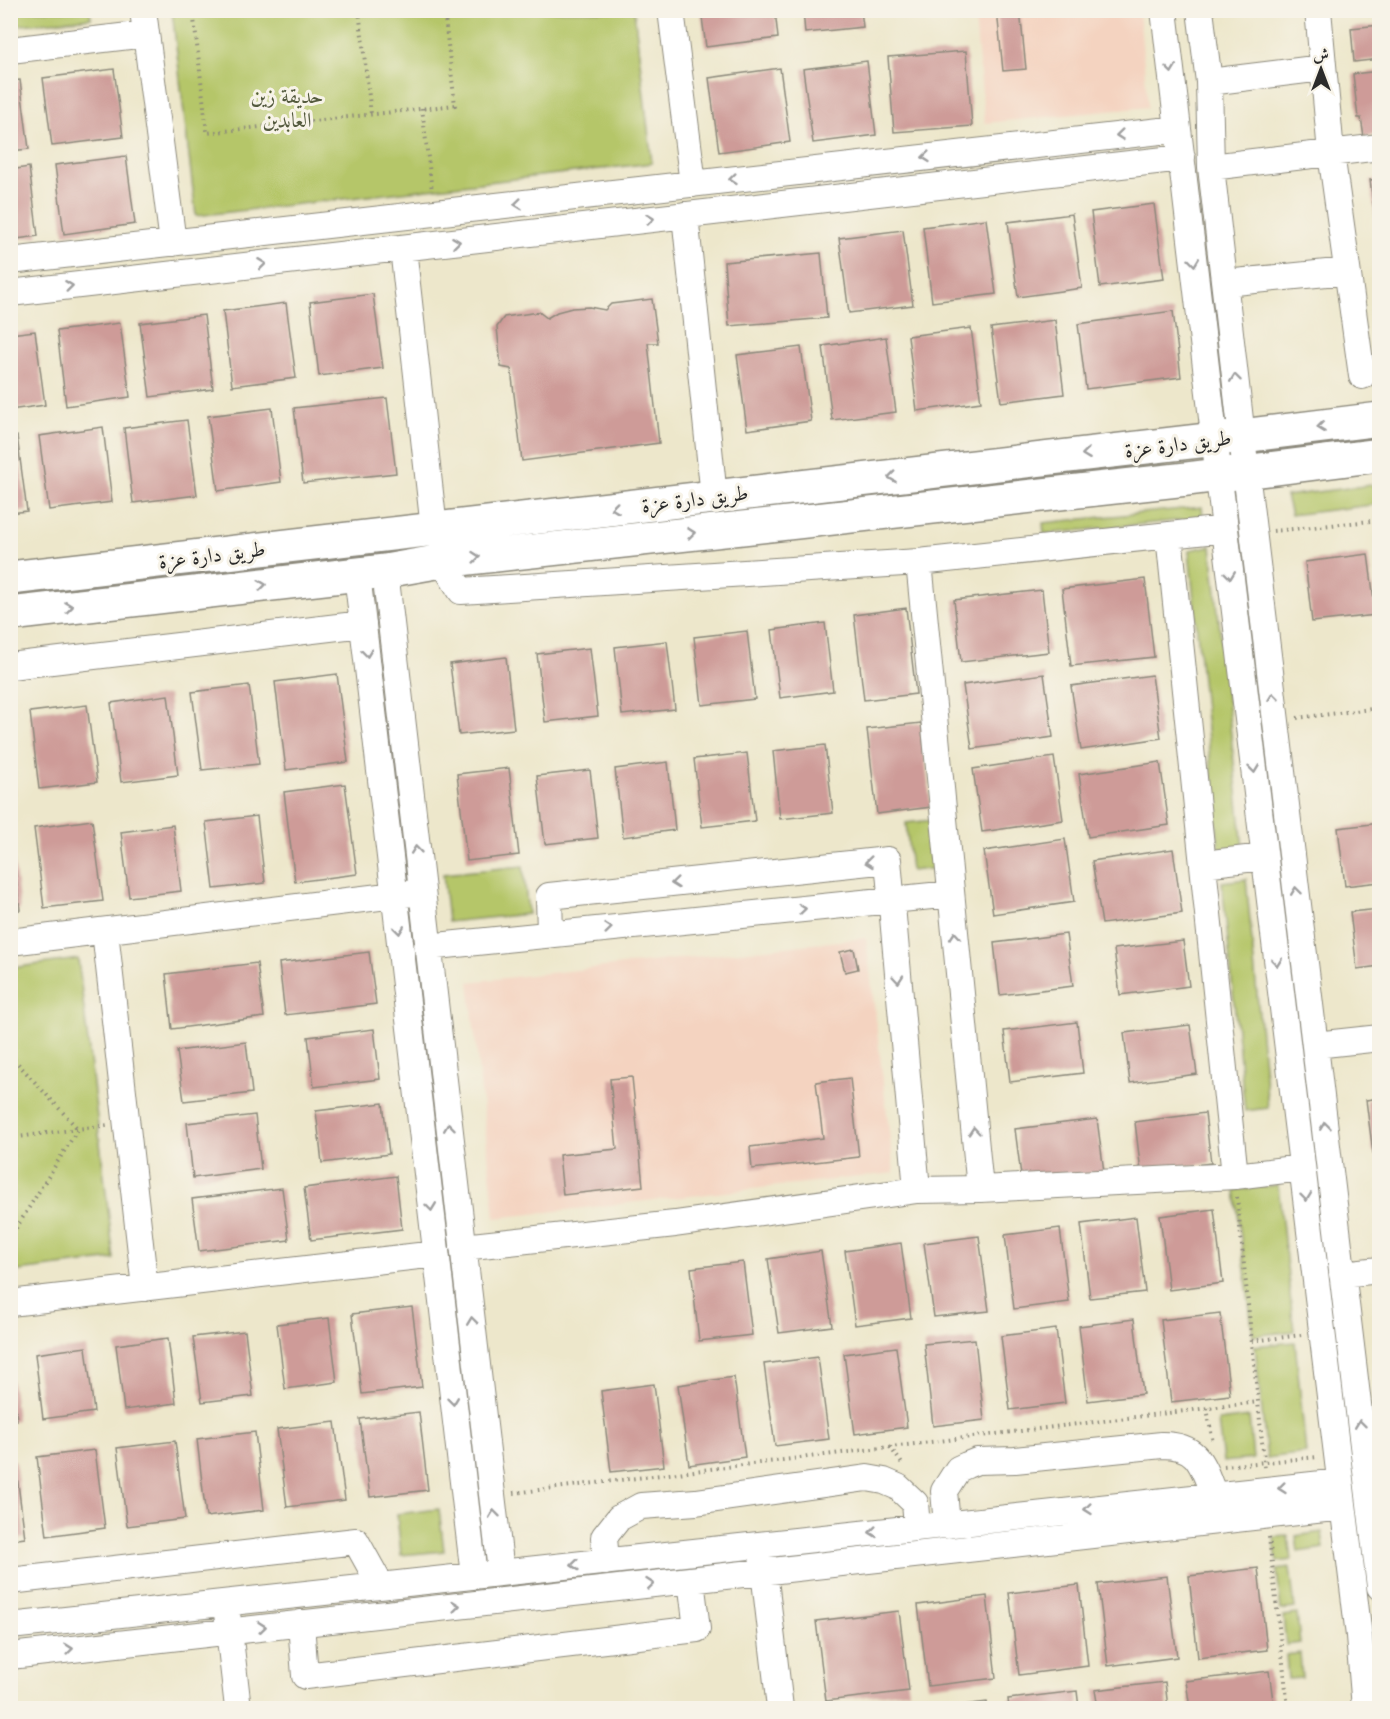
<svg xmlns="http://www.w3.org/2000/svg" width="1390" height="1719" viewBox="0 0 1390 1719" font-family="'Libre Caslon Text',Amiri,serif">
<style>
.built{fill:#f4d3c0}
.green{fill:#b5c669;stroke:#70784a;stroke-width:1.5}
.building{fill:#ce9b98}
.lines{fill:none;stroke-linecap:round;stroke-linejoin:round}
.minor-casing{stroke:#8c897b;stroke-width:28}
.major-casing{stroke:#8c897b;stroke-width:36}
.path{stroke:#8c897b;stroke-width:4;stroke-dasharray:1.5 4.5;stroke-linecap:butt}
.minor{stroke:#fff;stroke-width:26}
.major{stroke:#fff;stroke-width:33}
.oneway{stroke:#a0a0a0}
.labels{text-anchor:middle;stroke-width:6;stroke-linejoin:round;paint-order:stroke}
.park-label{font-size:21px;fill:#545a3e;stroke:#f7f3e8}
.street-label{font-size:21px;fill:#2b2b2b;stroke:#f7f3e8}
</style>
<rect width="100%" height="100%" fill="#f7f3e8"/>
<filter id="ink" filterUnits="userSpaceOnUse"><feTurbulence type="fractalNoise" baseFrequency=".0167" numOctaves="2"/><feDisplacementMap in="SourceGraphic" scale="12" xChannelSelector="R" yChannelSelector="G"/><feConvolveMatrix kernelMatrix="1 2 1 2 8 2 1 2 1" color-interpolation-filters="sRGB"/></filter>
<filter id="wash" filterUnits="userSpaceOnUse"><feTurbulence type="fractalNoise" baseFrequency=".008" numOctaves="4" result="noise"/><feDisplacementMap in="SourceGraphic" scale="24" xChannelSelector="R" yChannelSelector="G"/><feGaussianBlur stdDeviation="1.35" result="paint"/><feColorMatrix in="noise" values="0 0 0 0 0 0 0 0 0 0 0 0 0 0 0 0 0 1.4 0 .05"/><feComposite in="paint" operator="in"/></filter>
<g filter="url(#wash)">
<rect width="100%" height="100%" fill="#ede7cb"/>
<!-- built -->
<path class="built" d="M974 11H997L1003 71 1026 68 1020 11H1139L1148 107 985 123Z
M866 938 894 1173 495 1218 469 982Z"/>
<!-- green -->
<path class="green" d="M11 10 90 11 91 18 11 26Z
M172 11H634L652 163 196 216Z
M1379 484V504L1291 515 1286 496Z
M1202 507 1203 518 1044 534 1043 523Z
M1211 546 1243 848 1219 850 1189 550Z
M933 820 938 868 911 871 906 823Z
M523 866 528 914 448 922 443 874Z
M1246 879 1268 1108 1245 1111 1222 882Z
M78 959 114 1259 11 1272V968Z
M1278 1185 1294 1331 1253 1336 1235 1190Z
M1295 1342 1306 1453 1267 1458 1255 1346Z
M1249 1417 1253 1459 1223 1462 1218 1421Z
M439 1509 444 1551 401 1555 397 1514Z
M1322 1532 1324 1548 1298 1552 1296 1536Z
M1288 1536 1291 1560 1277 1562 1274 1537Z
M1290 1568 1295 1608 1281 1610 1277 1570Z
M1297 1614 1300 1643 1286 1645 1283 1616Z
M1300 1653 1302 1678 1288 1679 1286 1655Z"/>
<g id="blocks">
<!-- building -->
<path class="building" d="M701 10H775L778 38 706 47Z
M803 10H861L863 27 805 33Z
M997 10H1020L1026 69 1003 71Z
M1380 25V59L1354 62 1351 28Z
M966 51 972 126 894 132 888 57Z
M867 61 876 135 813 143 803 69Z
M780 68 790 142 719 152 709 78Z
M114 69 123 137 52 146 43 78Z
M1380 71V134L1364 137 1361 118H1358L1353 74Z
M20 80 29 149 10 151V81Z
M126 156 135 224 64 234 55 165Z
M29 167 38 236 10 240V170Z
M1380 179V239H1378L1370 180Z
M1154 204 1164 279 1100 287 1091 212Z
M1072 214 1082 288 1018 297 1008 222Z
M986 219 996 294 932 302 923 227Z
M903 230 913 305 849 313 839 238Z
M821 253 827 318 729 326 724 262Z
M373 294 383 368 319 376 310 302Z
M652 299 658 343H648L659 443 522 461 511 369 501 367 497 327 504 317 539 312 547 318 557 312 572 308 589 307 605 310 611 304Z
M286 303 296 378 232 386 223 311Z
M1173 311 1181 377 1086 389 1078 324Z
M204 315 213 389 150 397 140 323Z
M1055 320 1064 394 1001 402 991 328Z
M120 323 130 397 66 406 57 331Z
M971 328 981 402 917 411 908 336Z
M35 331 45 405 10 410V334Z
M886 337 896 412 832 420 823 346Z
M801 347 811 421 747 430 737 355Z
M387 398 396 473 303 483 294 408Z
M272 408 281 482 218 491 208 416Z
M187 420 197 495 133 503 124 428Z
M103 427 112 502 49 510 39 436Z
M17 436 27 511 10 513V437Z
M1368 554 1376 615 1312 622 1305 562Z
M1145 579 1154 657 1071 666 1062 589Z
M1042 590 1049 652 961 662 954 600Z
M906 608 916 694 864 700 854 615Z
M825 623 833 691 780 698 772 630Z
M747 631 755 699 702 705 694 637Z
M667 641 675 709 622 715 615 647Z
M590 648 598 716 545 722 537 654Z
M506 657 514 729 459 735 450 664Z
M337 674 348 762 286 770 275 682Z
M1044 674 1053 737 972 749 963 685Z
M1152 675 1161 738 1081 750 1071 686Z
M249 685 259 764 202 770 192 692Z
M168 695 178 775 121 782 111 703Z
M87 705 97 782 39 789 30 712Z
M921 723 931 807 877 814 867 729Z
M825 745 833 813 780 819 773 751Z
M747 753 755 821 702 827 694 759Z
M1054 757 1063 820 982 832 973 769Z
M668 762 675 830 623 837 615 769Z
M1160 762 1169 825 1088 837 1079 774Z
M509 768 519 855 467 861 457 774Z
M10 769H12L15 795H10Z
M590 770 598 838 545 844 537 776Z
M345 784 357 874 295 882 284 792Z
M257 816 265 883 214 889 206 822Z
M92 820 103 901 44 908 34 828Z
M1380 823V882L1345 886 1338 828Z
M173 825 181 891 129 897 121 832Z
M1065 839 1074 902 993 914 984 851Z
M10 843H12L20 910 10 911Z
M1173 849 1182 913 1102 924 1092 861Z
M1380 909V966L1357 969 1350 912Z
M1066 934 1073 986 1000 995 994 943Z
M1183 941 1189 986 1120 995 1114 949Z
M854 949 858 969 845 972 840 952Z
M369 952 376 1004 285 1015 279 963Z
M257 963 264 1017 172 1029 166 974Z
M1077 1022 1083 1073 1010 1082 1004 1031Z
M1190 1025 1197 1074 1130 1083 1124 1033Z
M374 1029 380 1079 314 1087 308 1037Z
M246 1042 252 1093 184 1101 177 1051Z
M632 1077 643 1186 563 1195 559 1155 617 1149 610 1079Z
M850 1078 859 1157 752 1169 750 1147 823 1138 816 1082Z
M1380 1098V1152L1373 1153 1366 1100Z
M383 1103 389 1154 322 1163 316 1111Z
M1205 1113 1211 1163 1141 1172 1135 1122Z
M255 1115 261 1169 193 1178 187 1123Z
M1097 1119 1104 1172 1022 1183 1015 1129Z
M396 1176 402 1229 311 1240 304 1188Z
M282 1188 289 1240 199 1251 192 1199Z
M1214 1209 1223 1283 1169 1290 1160 1216Z
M1136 1217 1145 1292 1090 1298 1081 1224Z
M1060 1228 1069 1302 1014 1309 1005 1235Z
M979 1236 989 1311 934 1317 924 1243Z
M901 1243 911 1318 855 1325 845 1251Z
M821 1251 832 1326 779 1333 768 1259Z
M743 1262 752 1335 699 1341 691 1268Z
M412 1307 422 1387 362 1394 352 1314Z
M1220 1313 1230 1395 1171 1402 1161 1320Z
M329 1318 337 1382 285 1389 277 1324Z
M1134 1319 1143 1394 1088 1401 1079 1326Z
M1056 1329 1065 1403 1010 1410 1001 1336Z
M245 1331 253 1396 202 1402 193 1337Z
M168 1338 176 1403 124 1410 116 1345Z
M975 1339 984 1420 933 1426 924 1344Z
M86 1347 94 1412 43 1419 35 1354Z
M896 1347 907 1427 855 1434 844 1354Z
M818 1357 829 1439 775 1446 764 1364Z
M734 1377 745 1457 689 1465 678 1385Z
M10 1380H12L17 1420 10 1421Z
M654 1384 664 1466 611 1472 601 1391Z
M419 1412 428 1490 370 1497 360 1419Z
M335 1422 345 1500 287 1507 277 1429Z
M255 1432 264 1510 206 1517 197 1439Z
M175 1441 185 1519 127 1526 117 1448Z
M95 1450 105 1528 47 1536 37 1457Z
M10 1460H15L25 1538 10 1540Z
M1258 1568 1267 1650 1198 1658 1189 1576Z
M1167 1576 1177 1657 1108 1666 1098 1584Z
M1079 1585 1088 1666 1019 1675 1009 1593Z
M987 1596 996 1678 928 1686 918 1605Z
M899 1611 909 1691 826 1701 816 1621Z
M1269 1671 1274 1708H1190L1186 1681Z
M1165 1682 1168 1708H1098L1095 1690Z
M1077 1691 1079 1708H1009L1008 1699Z
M987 1702 988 1708H948V1707Z"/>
</g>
</g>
<g filter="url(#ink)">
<use href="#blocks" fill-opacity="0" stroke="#8c897b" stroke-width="1.5"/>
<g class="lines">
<!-- minor casing -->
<g class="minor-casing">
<path id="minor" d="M143 10 173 243
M671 10 693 184
M1164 10 1225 529 1359 1636 1365 1708
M1200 10 1209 82 1211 167 1246 472 1380 1587
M1318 10 1331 153 1362 376
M10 50 146 34
M1209 82 1322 68
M1211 167 1380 147
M685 215 714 497
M403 248 434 529
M10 261 1178 129
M1225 283 1347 271
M10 293 1182 158
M1169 535 1235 1176
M442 561 461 591 919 562 1225 529
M919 562 980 1189
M385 571 501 1572
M357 574 474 1576
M10 666 363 624
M1203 864 1264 857
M105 931 145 1288
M550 934 549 896 888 860 917 1190
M10 942 412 893
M427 947 951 894
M1315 1045 1380 1038
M463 1247 675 1224 917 1190 980 1189 1235 1176 1302 1168
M1342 1274 1380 1270
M10 1303 436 1254
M947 1525 944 1491 958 1469 967 1465 977 1461 1015 1460 1162 1445C1199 1445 1202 1465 1214 1495
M762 1554 780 1708
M606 1562 604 1537 619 1518 641 1506 696 1502 867 1478 884 1481 898 1487 915 1503 917 1527
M10 1581 356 1541 381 1586
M227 1613 238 1708
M301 1623 305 1676 697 1629 691 1580
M10 1626 1340 1482
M10 1656 1343 1507"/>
</g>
<!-- major casing -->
<g class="major-casing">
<path id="major" d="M10 578 1242 436 1380 419
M10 614 385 571 442 561 1187 479 1380 455"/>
</g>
<!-- path -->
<path class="path" d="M193 10 207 133 455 105 444 10
M359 10 371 114
M422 108 432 191
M1273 531 1380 520
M1297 718 1380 708
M10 1055 78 1129 10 1238
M10 1138 108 1125
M1237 1197 1265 1470
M1252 1341 1302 1335
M1207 1408 1213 1443
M890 1447 903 1465
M1224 1466 1318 1457
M514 1493 1258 1402
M1269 1537 1288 1708"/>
<!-- minor -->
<use href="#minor" class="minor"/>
<!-- major -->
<use href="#major" class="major"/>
</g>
<!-- one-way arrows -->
<defs><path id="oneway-chevron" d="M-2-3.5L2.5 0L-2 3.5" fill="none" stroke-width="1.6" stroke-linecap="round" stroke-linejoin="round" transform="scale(1.5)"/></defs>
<g class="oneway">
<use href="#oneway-chevron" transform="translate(1171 69) rotate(83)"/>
<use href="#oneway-chevron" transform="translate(1120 135) rotate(174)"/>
<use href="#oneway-chevron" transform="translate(926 157) rotate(174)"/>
<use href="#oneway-chevron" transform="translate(733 179) rotate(174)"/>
<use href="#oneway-chevron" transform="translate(518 204) rotate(174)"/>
<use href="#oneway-chevron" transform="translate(650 219) rotate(-7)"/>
<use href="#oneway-chevron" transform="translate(456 242) rotate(-7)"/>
<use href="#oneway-chevron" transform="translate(1194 262) rotate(83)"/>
<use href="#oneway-chevron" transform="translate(262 264) rotate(-7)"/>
<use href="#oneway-chevron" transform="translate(69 286) rotate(-7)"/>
<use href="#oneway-chevron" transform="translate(1235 378) rotate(-97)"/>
<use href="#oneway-chevron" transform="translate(1321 427) rotate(173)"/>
<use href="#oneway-chevron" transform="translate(1086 454) rotate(173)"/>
<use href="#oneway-chevron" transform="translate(892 477) rotate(173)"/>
<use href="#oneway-chevron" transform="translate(615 508) rotate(173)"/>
<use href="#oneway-chevron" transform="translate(691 533) rotate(-6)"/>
<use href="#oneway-chevron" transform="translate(476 557) rotate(-6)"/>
<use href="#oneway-chevron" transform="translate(1230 575) rotate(83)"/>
<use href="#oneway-chevron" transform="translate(262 585) rotate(-7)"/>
<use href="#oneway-chevron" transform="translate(69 607) rotate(-7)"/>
<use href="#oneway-chevron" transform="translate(367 653) rotate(83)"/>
<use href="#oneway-chevron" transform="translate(1273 697) rotate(-97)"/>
<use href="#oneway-chevron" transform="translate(1254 769) rotate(83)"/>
<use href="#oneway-chevron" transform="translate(416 850) rotate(-96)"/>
<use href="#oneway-chevron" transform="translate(869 862) rotate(174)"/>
<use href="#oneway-chevron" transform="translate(675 883) rotate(174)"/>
<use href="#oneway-chevron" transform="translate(1296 891) rotate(-97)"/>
<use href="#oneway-chevron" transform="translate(802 909) rotate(-6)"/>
<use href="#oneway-chevron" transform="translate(608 928) rotate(-6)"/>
<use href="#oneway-chevron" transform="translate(399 930) rotate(83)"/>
<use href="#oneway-chevron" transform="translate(955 936) rotate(-95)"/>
<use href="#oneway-chevron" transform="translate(1277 962) rotate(83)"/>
<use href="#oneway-chevron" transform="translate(898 979) rotate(85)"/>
<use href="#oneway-chevron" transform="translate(1325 1126) rotate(-97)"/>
<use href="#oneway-chevron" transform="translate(449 1127) rotate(-97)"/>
<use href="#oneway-chevron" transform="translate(974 1131) rotate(-95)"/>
<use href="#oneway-chevron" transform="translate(1306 1197) rotate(83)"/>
<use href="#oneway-chevron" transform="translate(431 1207) rotate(83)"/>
<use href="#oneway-chevron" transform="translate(472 1321) rotate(-97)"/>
<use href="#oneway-chevron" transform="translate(453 1401) rotate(83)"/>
<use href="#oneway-chevron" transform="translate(1360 1424) rotate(-97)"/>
<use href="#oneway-chevron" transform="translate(1282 1488) rotate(174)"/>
<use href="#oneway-chevron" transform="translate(1088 1509) rotate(174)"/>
<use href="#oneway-chevron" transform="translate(494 1514) rotate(-97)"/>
<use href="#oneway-chevron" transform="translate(873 1532) rotate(174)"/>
<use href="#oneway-chevron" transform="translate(575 1565) rotate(174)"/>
<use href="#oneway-chevron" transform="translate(650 1584) rotate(-6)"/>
<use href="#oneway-chevron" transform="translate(456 1606) rotate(-6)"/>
<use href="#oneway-chevron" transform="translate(262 1627) rotate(-6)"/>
<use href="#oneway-chevron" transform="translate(69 1649) rotate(-6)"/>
</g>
</g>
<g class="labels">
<!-- park labels -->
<g class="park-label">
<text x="287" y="103">حديقة زين<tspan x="287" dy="24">العابدين</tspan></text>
</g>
<!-- street labels -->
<g class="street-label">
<text transform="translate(1178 444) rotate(-7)" y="7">طريق دارة عزة</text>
<text transform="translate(695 499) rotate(-7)" y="7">طريق دارة عزة</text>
<text transform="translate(212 555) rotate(-7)" y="7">طريق دارة عزة</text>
</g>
</g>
<!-- margin -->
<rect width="1390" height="1719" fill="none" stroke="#f7f3e8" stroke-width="36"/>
<!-- north arrow -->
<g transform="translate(1321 69)" stroke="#f7f3e8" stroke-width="4.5" paint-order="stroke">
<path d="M0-4.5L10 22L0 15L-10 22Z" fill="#2b2b2b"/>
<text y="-9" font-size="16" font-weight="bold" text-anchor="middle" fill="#2b2b2b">ش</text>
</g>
</svg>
